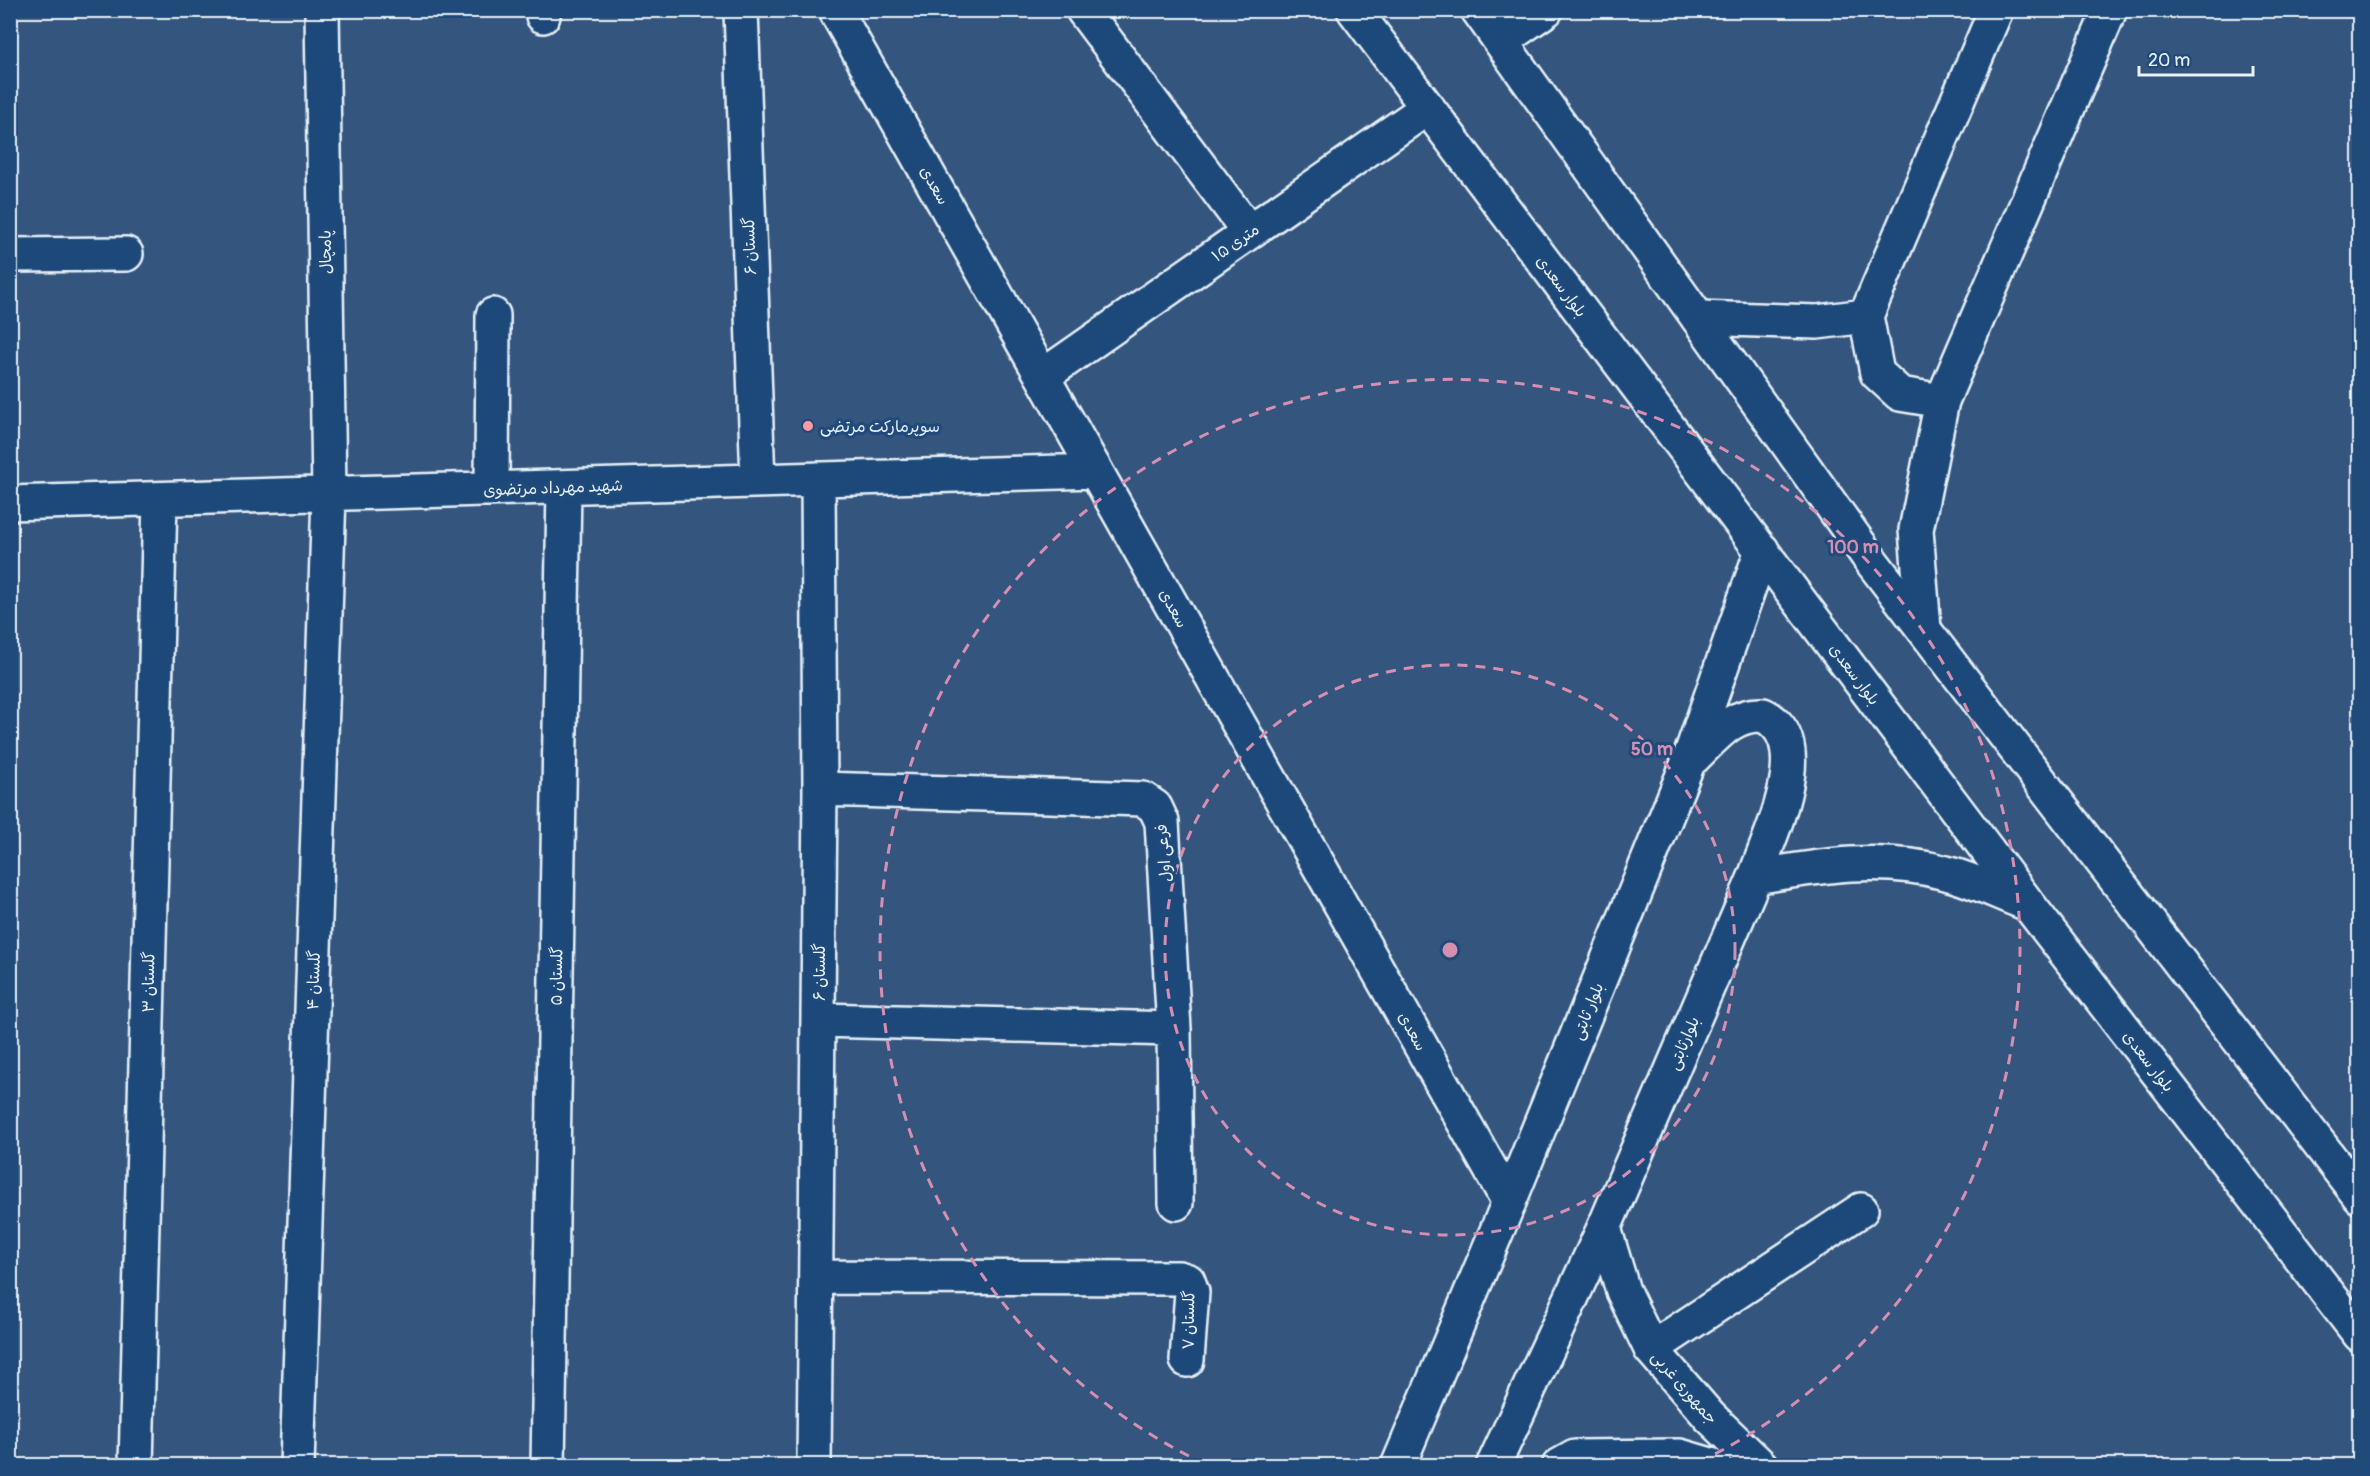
<svg xmlns="http://www.w3.org/2000/svg" width="2370" height="1476" viewBox="0 0 2370 1476" font-family="Pangolin,'Playpen Sans Arabic',sans-serif">
<style>
.lines{fill:none;stroke-linecap:round;stroke-linejoin:round}
.minor-casing{stroke:#e8f1f8;stroke-width:38}
.tertiary-casing{stroke:#e8f1f8;stroke-width:38}
.secondary-casing{stroke:#e8f1f8;stroke-width:38}
.minor{stroke:#1f4a7a;stroke-width:33}
.tertiary{stroke:#1f4a7a;stroke-width:33}
.secondary{stroke:#1f4a7a;stroke-width:33}
.ring{fill:none;stroke:#d78fb1;stroke-width:3;stroke-dasharray:10 8}
.poi-dot{fill:#ff9aa2;stroke:#1f4a7a;stroke-width:2}
.labels{text-anchor:middle;stroke-width:6;stroke-linejoin:round;paint-order:stroke}
.street-label{font-size:16px;fill:#e8f1f8;stroke:#1f4a7a}
.poi-label{font-size:16px;fill:#e8f1f8;stroke:#1f4a7a;text-anchor:start}
.centre{fill:#d78fb1;stroke:#1f4a7a;stroke-width:3}
.ring-label{font-size:18px;text-anchor:middle;font-weight:bold;fill:#d78fb1;stroke:#1f4a7a;stroke-width:6;stroke-linejoin:round;paint-order:stroke}
</style>
<rect width="100%" height="100%" fill="#34557e"/>
<filter id="ink" filterUnits="userSpaceOnUse"><feTurbulence type="fractalNoise" baseFrequency=".0167" numOctaves="2"/><feDisplacementMap in="SourceGraphic" scale="12" xChannelSelector="R" yChannelSelector="G"/><feConvolveMatrix kernelMatrix="1 2 1 2 8 2 1 2 1" color-interpolation-filters="sRGB"/></filter>
<g filter="url(#ink)">
<g class="lines">
<!-- minor casing -->
<g class="minor-casing">
<path id="minor" d="M542 10 543 16
M741 10 758 481
M1083 10 1249 232
M838 15 1509 1202
M1501 41 1546 10
M10 255 126 254
M1043 376 1427 108
M492 489 493 315
M10 503 1096 471
M820 789 1143 799 1155 807 1162 822 1174 1029 1176 1203
M818 1020 1174 1029
M816 1277 1179 1278 1188 1281 1192 1292 1187 1360
M1651 1349 1861 1210
M136 1466 160 499
M297 1466 329 494 322 10
M548 1466 564 487
M814 1466 820 789 818 479"/>
</g>
<!-- tertiary casing -->
<g class="tertiary-casing">
<path id="tertiary" d="M1866 316 1877 373 1900 394 1942 401
M1698 318 1817 322 1866 316 1996 10
M1924 629 1916 530 1942 401 2110 10
M1604 1228 1623 1291 1651 1349 1710 1417 1761 1466
M1559 1466 1575 1457 1680 1456 1714 1466"/>
</g>
<!-- secondary casing -->
<g class="secondary-casing">
<path id="secondary" d="M1354 10 2028 904 2360 1335
M1478 10 1872 562 2360 1197
M1694 757C1715 737 1732 713 1763 715 1818 741 1769 836 1755 877
M1398 1466 1509 1202 1688 763 1762 550
M1493 1466 1604 1228 1755 877C1819 866 1882 855 1946 873 1974 880 2001 894 2028 904"/>
</g>
<!-- minor -->
<use href="#minor" class="minor"/>
<!-- tertiary -->
<use href="#tertiary" class="tertiary"/>
<!-- secondary -->
<use href="#secondary" class="secondary"/>
</g>
</g>
<!-- distance rings -->
<g class="ring">
<circle cx="1450" cy="950" r="285"/>
<path d="M1205 1464A570 570 0 1 1 1695 1464"/>
</g>
<!-- markers -->
<circle class="poi-dot" cx="808" cy="426" r="6"/>
<g class="labels">
<!-- street labels -->
<g class="street-label">
<text transform="translate(935 185) rotate(60)" y="6">سعدی</text>
<text transform="translate(1235 242) rotate(-35)" y="6">۱۵ متری</text>
<text transform="translate(749 246) rotate(-92)" y="6">گلستان ۶</text>
<text transform="translate(325 252) rotate(-91)" y="6">پامچال</text>
<text transform="translate(1562 286) rotate(53)" y="6">بلوار سعدی</text>
<text transform="translate(553 487) rotate(-2)" y="6">شهید مهرداد مرتضوی</text>
<text transform="translate(1174 608) rotate(61)" y="6">سعدی</text>
<text transform="translate(1855 674) rotate(53)" y="6">بلوار سعدی</text>
<text transform="translate(1163 853) rotate(-95)" y="6">فرعی اول</text>
<text transform="translate(819 972) rotate(-90)" y="6">گلستان ۶</text>
<text transform="translate(556 976) rotate(-89)" y="6">گلستان ۵</text>
<text transform="translate(313 980) rotate(-88)" y="6">گلستان ۴</text>
<text transform="translate(148 982) rotate(-89)" y="6">گلستان ۳</text>
<text transform="translate(1587 1011) rotate(-68)" y="6">بلوار ثابتی</text>
<text transform="translate(1413 1031) rotate(61)" y="6">سعدی</text>
<text transform="translate(1683 1043) rotate(-67)" y="6">بلوارثابتی</text>
<text transform="translate(2149 1061) rotate(52)" y="6">بلوار سعدی</text>
<text transform="translate(1188 1320) rotate(-89)" y="6">گلستان ۷</text>
<text transform="translate(1685 1387) rotate(49)" y="6">جمهوری غربی</text>
</g>
<!-- poi labels -->
<g class="poi-label">
<text x="820" y="432">سوپرمارکت مرتضی</text>
</g>
</g>
<circle cx="1450" cy="950" r="9" class="centre"/>
<g class="ring-label">
<text x="1853" y="553">100 m</text>
<text x="1652" y="755">50 m</text>
</g>
<!-- margin -->
<rect width="2370" height="1476" fill="none" stroke="#1f4a7a" stroke-width="36"/>
<rect x="18" y="18" width="2334" height="1440" fill="none" stroke="#e8f1f8" stroke-width="2" filter="url(#ink)"/>
<!-- scale -->
<path d="M2139 66v9h114v-9" fill="none" stroke="#e8f1f8" stroke-width="3"/>
<text x="2148" y="66" font-size="18" fill="#e8f1f8" stroke="#1f4a7a" stroke-width="4.5" paint-order="stroke">20 m</text>
</svg>
